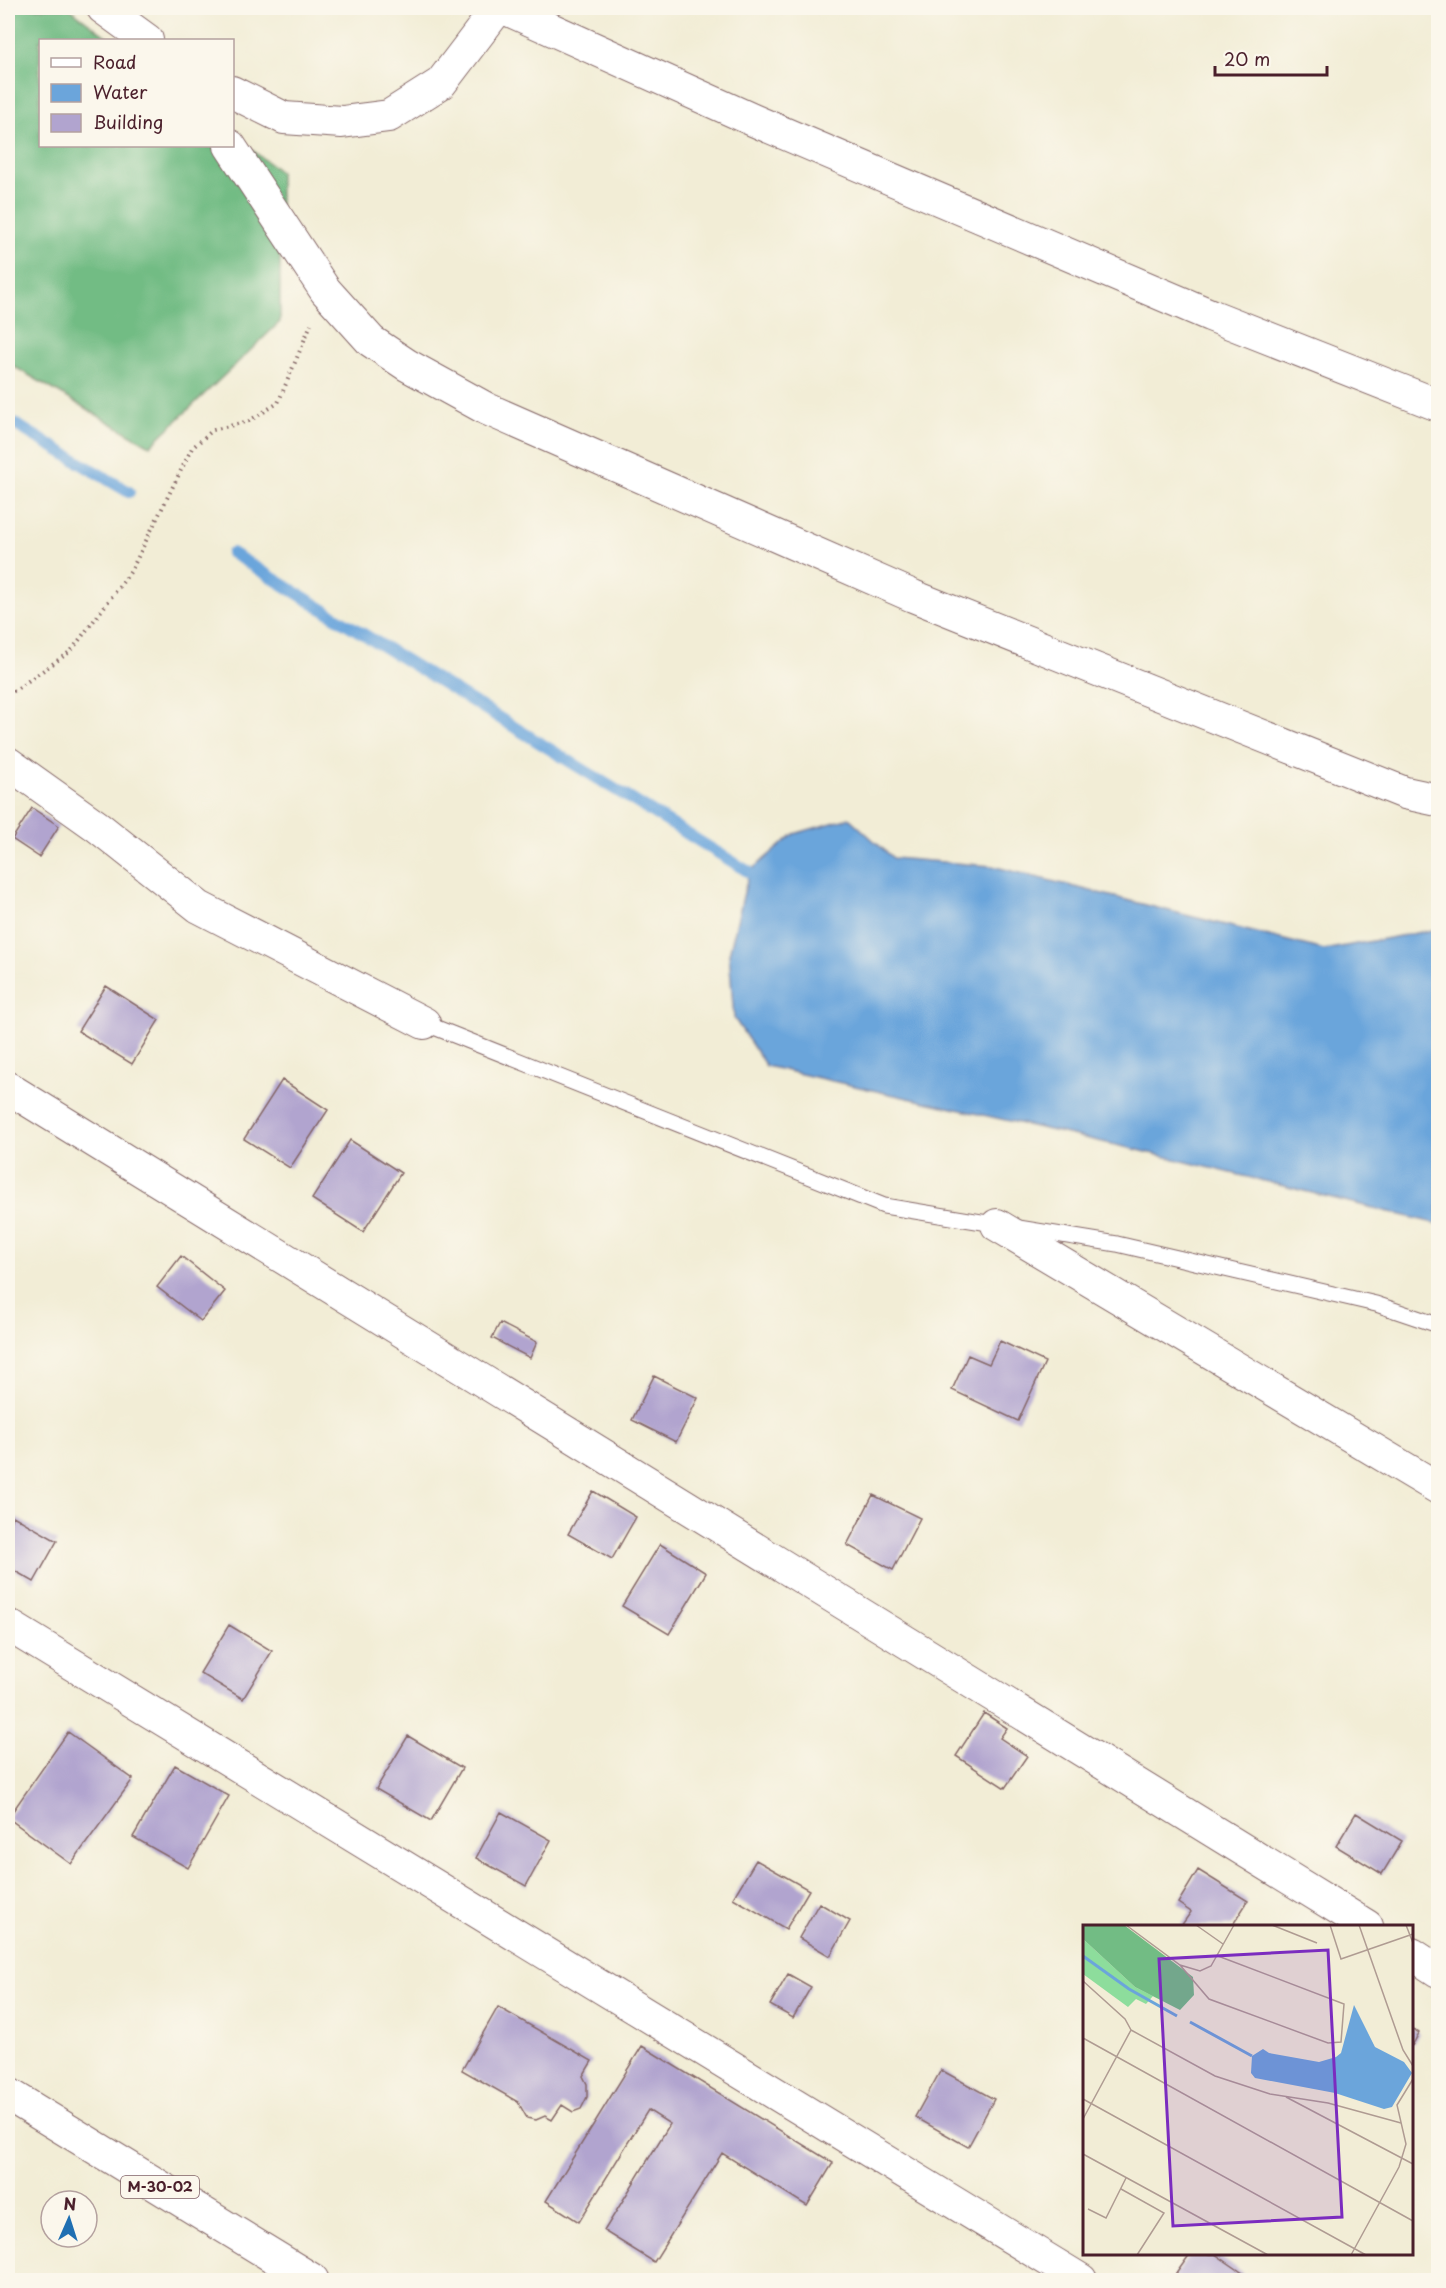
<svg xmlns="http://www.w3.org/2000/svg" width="1446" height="2288" viewBox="0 0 1446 2288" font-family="'Playpen Sans',sans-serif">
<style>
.forest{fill:#72bc84;stroke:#5e6e58;stroke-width:1.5}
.water{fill:#6ba5db;stroke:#5a6283;stroke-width:1.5}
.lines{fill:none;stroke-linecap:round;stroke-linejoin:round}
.stream{stroke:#6ba5db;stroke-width:12}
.building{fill:#b1a4cf}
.service-casing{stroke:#856767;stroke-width:17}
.minor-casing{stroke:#856767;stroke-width:34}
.primary-casing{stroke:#856767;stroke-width:35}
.path{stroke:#856767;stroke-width:4;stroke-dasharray:1.5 4.5;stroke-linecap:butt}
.service{stroke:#fff;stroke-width:15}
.minor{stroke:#fff;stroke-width:32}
.primary{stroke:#fff;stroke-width:33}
.labels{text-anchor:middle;stroke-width:4.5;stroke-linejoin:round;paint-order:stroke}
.shield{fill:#fbf7ec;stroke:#7f6065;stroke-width:1.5}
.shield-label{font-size:14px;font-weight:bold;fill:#4a1f2b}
.inset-river{fill:none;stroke:#6ba5db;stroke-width:3}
.inset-road{fill:none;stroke:#af9b92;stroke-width:1.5}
.view{fill:#7b2cbf;fill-opacity:0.15;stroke:#7b2cbf;stroke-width:3}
.inset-edge{fill:none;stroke:#4a1f2b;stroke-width:3}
</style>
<rect width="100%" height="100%" fill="#fbf7ec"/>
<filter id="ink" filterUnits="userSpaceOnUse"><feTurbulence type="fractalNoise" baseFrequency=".0167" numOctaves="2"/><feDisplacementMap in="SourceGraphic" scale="12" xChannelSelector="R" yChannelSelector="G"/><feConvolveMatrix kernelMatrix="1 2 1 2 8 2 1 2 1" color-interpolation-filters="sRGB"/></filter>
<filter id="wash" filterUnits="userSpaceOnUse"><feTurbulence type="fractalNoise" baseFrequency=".008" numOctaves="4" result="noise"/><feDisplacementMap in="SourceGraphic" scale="24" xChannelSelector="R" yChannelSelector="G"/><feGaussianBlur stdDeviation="1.35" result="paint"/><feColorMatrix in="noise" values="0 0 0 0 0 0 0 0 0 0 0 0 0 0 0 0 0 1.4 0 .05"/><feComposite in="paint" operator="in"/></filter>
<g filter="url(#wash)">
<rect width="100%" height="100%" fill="#f2edd6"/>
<!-- forest -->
<path class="forest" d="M8 8H69L111 40H40V146H232L233 135 280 172V322L150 446 8 363Z"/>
<!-- water -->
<path class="water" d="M849 818 893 858 992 866 1324 950 1438 929V1224L1138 1150 766 1066 734 1018 729 954 749 872 794 834Z"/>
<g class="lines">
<!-- stream -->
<path class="stream" d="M8 420 129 492
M232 553 749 872"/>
</g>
<g id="blocks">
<!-- building -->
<path class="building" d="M32 808 59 826 39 857 12 839Z
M106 986 159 1020 132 1064 78 1031Z
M282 1080 328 1110 290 1168 244 1139Z
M350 1140 401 1173 363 1232 312 1199Z
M181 1256 225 1291 201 1321 157 1287Z
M500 1323 537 1342 530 1358 492 1338Z
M1000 1341 1045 1362 1018 1421 952 1390 968 1355 989 1364Z
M654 1376 698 1398 676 1442 632 1420Z
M593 1491 636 1517 612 1559 568 1534Z
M873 1495 920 1518 893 1570 847 1545Z
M13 1516 57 1541 34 1582 8 1567V1526Z
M660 1544 706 1573 669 1634 622 1606Z
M229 1625 272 1651 243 1699 200 1673Z
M984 1713 1007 1728 1000 1738 1027 1756 1005 1788 956 1756Z
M68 1732 133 1779 71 1864 8 1818Z
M408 1736 462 1768 431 1821 376 1789Z
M175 1765 229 1796 188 1868 133 1837Z
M501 1812 551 1840 526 1886 476 1858Z
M1356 1813 1402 1841 1382 1874 1336 1846Z
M756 1860 809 1890 786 1929 733 1898Z
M1198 1870 1248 1901 1232 1926H1181L1191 1912 1178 1903Z
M819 1903 850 1921 830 1956 799 1938Z
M788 1974 811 1987 793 2018 770 2005Z
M498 2007 592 2061 583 2076 587 2084V2097L581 2109 573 2112 562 2105 552 2120 545 2116 536 2120 527 2118 518 2102 462 2070Z
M1412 2028 1419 2033 1412 2046Z
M642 2046 833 2163 807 2206 722 2153 654 2262 604 2231 670 2124 648 2110 579 2222 546 2201Z
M941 2070 994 2099 968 2147 915 2117Z
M1190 2254H1215L1250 2278 1249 2280H1177L1173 2278Z"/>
</g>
</g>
<g filter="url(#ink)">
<use href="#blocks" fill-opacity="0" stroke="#856767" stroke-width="1.5"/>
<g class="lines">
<!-- service casing -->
<g class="service-casing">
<path id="service" d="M424 1023 884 1206 1117 1244 1376 1304 1438 1325"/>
</g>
<!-- minor casing -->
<g class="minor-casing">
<path id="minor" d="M103 8 147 40
M504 8 753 120 1210 315 1438 405
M232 92 284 118 342 122 389 116 441 83 498 8
M230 146 325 290 371 341 407 365 487 409 913 596 1405 793 1438 800
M8 763 98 827 199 907 424 1023
M8 1088 1367 1926
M997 1225 1438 1488
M8 1625 1081 2280
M1412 1954 1438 1971"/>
</g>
<!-- primary casing -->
<g class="primary-casing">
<path id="primary" d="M8 2094 312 2280"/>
</g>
<!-- path -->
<path class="path" d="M8 695 71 651 131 571 192 448 213 430 249 421 278 403 311 324"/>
<!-- service -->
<use href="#service" class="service"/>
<!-- minor -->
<use href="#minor" class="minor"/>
<!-- primary -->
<use href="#primary" class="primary"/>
</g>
</g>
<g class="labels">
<!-- shield labels -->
<rect class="shield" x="121" y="2176" width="78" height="22" rx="4.5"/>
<g class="shield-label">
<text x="160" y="2192">М-30-02</text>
</g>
</g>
<!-- overview -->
<g transform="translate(1083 1925)">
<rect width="330" height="330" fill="#f2edd6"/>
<path d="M0 14 52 62 70 71 63 79 53 74 45 82 0 49Z" fill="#8ddd9c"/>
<path d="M0 0H41L110 52 111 70 97 85 52 62 0 14Z" fill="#72bc84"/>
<path d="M271 80 292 122 321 137 329 148 309 182 301 184 252 168 172 153 168 148 169 131 180 124 186 128 236 137 253 132 258 128Z" fill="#6ba5db"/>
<path class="inset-river" d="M0 31 46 64 94 91M107 97 169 131"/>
<path class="inset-road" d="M43 0 97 40 117 46 128 41 151 0M113 0 140 19M189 0 234 18M247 0 258 34 330 9M276 0 320 125 330 141M323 0 330 18M97 40 126 74 245 118 258 117 261 79 135 31M0 56 42 94 48 105 0 194M48 105 132 151 187 169 245 178 318 198M0 113 330 296M203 172 330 239M0 174 283 330M0 229 185 330M38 264 81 288 54 330M5 284 23 293 43 253M268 330 316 242 323 219 314 180 330 154"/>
<path class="view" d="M245 25 259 292 90 301 76 34Z"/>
<rect width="330" height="330" class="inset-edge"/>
</g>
<!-- margin -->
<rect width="1446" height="2288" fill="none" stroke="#fbf7ec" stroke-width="30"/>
<!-- legend -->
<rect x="39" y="39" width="195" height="108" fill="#fbf7ec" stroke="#b4a19f" stroke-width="1.5"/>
<rect x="51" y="58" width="30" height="9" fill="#ffffff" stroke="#b4a19f" stroke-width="1.5"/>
<text x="93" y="69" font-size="18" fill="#4a1f2b">Road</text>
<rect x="51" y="84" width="30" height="18" fill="#6ba5db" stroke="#b4a19f" stroke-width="1.5"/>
<text x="93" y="99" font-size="18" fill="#4a1f2b">Water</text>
<rect x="51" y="114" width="30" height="18" fill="#b1a4cf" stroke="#b4a19f" stroke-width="1.5"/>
<text x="93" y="129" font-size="18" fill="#4a1f2b">Building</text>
<!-- north arrow -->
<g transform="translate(69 2219) rotate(3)"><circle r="28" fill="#fbf7ec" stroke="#b4a19f" stroke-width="1.5"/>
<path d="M0-4.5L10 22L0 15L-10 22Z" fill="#1f6fb2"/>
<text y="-9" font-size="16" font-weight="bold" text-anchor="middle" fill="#4a1f2b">N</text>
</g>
<!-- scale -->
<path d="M1215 66v9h112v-9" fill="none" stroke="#4a1f2b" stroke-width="3"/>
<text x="1224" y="66" font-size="18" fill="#4a1f2b" stroke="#fbf7ec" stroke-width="4.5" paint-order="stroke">20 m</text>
</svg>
